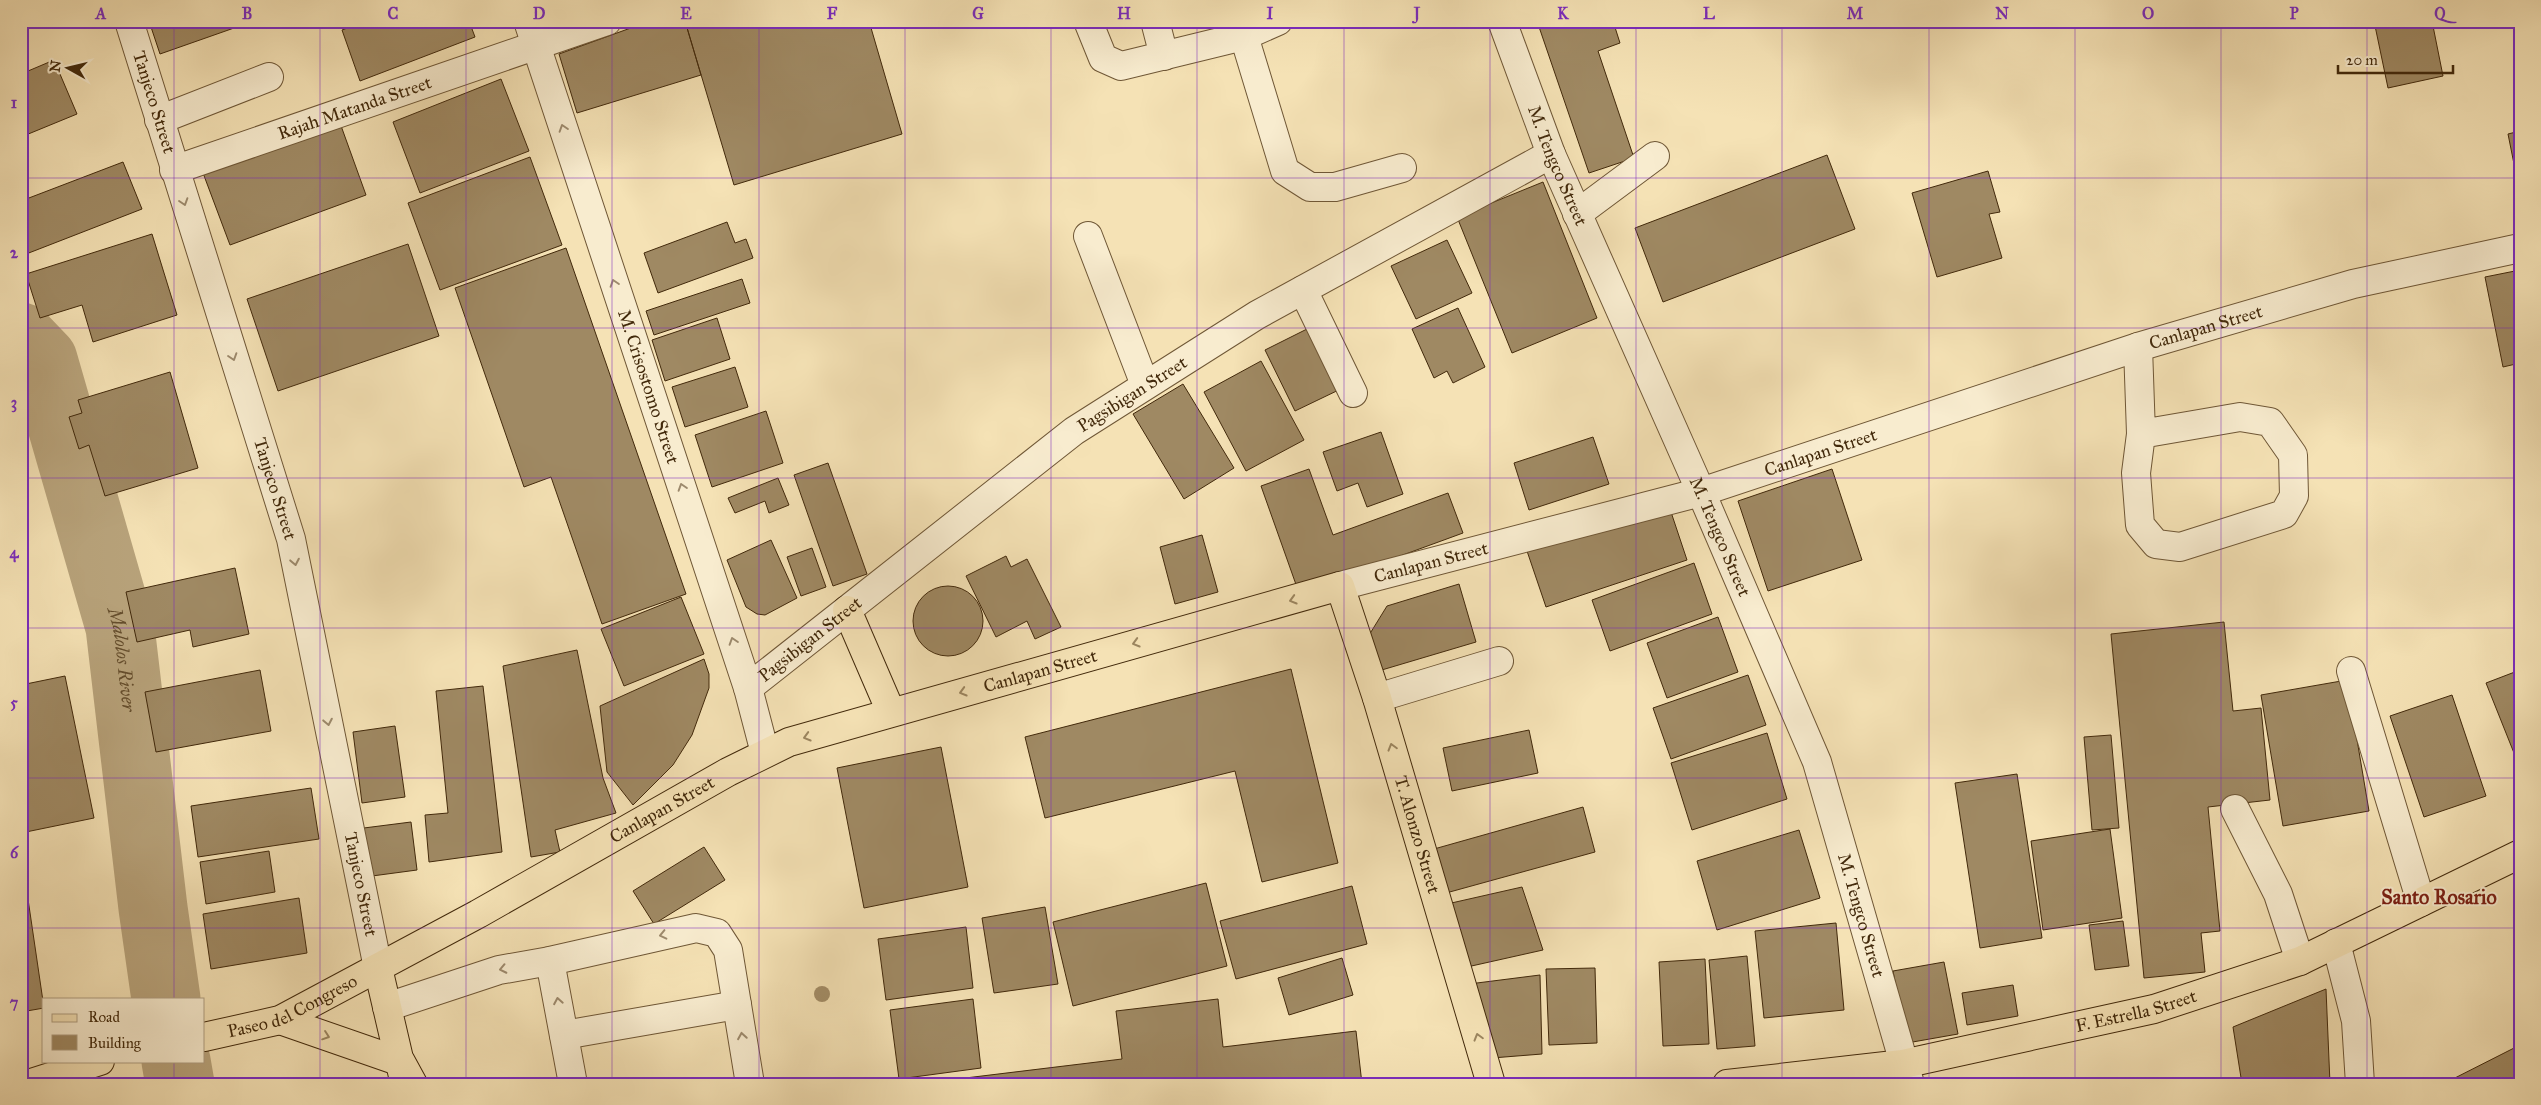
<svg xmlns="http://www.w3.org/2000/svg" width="2541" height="1105" viewBox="0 0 2541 1105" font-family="'IM FELL Great Primer',serif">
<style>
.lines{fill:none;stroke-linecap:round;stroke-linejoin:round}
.river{stroke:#b8a37b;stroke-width:69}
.building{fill:#9f8963;stroke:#42290b}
.minor-casing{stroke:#6f5736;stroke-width:30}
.major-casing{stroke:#42290b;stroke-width:30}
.minor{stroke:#f8eccf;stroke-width:28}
.major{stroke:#f5e2b5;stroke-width:28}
.tree{fill:#a38d67}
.oneway{stroke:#9d8a6d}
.oneway2{stroke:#9c8660}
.grid{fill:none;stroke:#7b2cbf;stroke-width:1;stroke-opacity:0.55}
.labels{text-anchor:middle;stroke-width:4;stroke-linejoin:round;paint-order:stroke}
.street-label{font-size:18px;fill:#42290b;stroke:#f8eccf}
.water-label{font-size:19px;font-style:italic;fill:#654e2d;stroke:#f8eccf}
.quarter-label{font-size:20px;font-weight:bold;fill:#7a1f14;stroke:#f8eccf}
.neatline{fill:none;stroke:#7b2cbf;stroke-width:2}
.grid-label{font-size:16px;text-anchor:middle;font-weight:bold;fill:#7b2cbf}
</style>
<rect width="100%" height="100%" fill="#f5e2b5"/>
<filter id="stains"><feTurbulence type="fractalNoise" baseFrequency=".004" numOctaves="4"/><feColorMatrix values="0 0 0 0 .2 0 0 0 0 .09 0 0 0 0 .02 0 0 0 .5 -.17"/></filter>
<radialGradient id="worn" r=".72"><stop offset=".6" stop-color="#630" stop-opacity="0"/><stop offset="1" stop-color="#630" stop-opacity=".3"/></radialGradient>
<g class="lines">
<!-- river -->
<g class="river">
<path id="s1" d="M21 337 43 360 120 627 153 908 166 999"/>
<path d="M176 1061 180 1084"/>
</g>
</g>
<!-- building -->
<path class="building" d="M149 21H254L160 54Z
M349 21H366L351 27Z
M366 21H469L475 37 360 81 342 30Z
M650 21H685L701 75 577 113 559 54Z
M685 21H869L902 134 734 185Z
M1537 21H1613L1620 43 1598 51 1634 158 1589 173Z
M2374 21H2432L2443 76 2388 88Z
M54 60 77 114 21 137V74Z
M501 79 529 151 420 193 393 122Z
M340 123 366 195 230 245 203 173Z
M2520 131V194L2508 134Z
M1827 155 1855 229 1663 302 1635 228Z
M530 157 562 245 440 290 408 203Z
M123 162 142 209 21 256V201Z
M1988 171 2000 212 1989 214 2002 258 1937 277 1912 193Z
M1543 182 1597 318 1512 353 1457 217Z
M727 222 735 243 746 239 753 258 658 293 644 253Z
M152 234 177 315 93 342 82 305 40 318 26 274Z
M1447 240 1472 293 1416 319 1391 266Z
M408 244 439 336 278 391 247 299Z
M566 248 686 594 602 624 551 477 524 487 455 288Z
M2520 270V363L2503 367 2485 277Z
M742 279 750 303 654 335 646 311Z
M1458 308 1485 367 1453 383 1447 371 1434 378 1412 329Z
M717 318 730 359 665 381 652 340Z
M1317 324 1347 386 1295 411 1265 350Z
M1261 361 1304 440 1246 471 1204 392Z
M735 367 748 407 685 427 672 387Z
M170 372 198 468 105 496 89 445 79 449 69 417 82 413 78 400Z
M1183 384 1234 468 1184 499 1133 414Z
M766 411 783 463 712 487 695 435Z
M1381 432 1403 494 1367 507 1358 483 1337 491 1323 452Z
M1593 437 1609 484 1529 510 1514 463Z
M828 463 867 574 833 586 794 475Z
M1309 469 1333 535 1448 493 1463 533 1299 593 1261 486Z
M1832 469 1862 560 1768 591 1738 501Z
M778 478 789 505 769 513 765 501 735 513 728 498Z
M1668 503 1687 560 1546 607 1527 551Z
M1202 535 1218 592 1175 604 1160 547Z
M771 540 797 598 765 615 757 614 746 607 727 560Z
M812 548 826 587 801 596 787 557Z
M1006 556 1011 567 1027 559 1061 627 1035 639 1027 621 996 637 966 576Z
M1694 563 1712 614 1610 651 1592 600Z
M235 568 249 634 193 647 190 630 137 642 126 592Z
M1459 584 1476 642 1375 672 1366 640 1387 606Z
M913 621a35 35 0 1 1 70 0a35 35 0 1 1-70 0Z
M681 597 704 654 624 686 601 629Z
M1718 617 1738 672 1667 698 1647 643Z
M2224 622 2233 711 2261 708 2270 800 2208 807 2220 931 2201 933 2205 972 2144 978 2111 634Z
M577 650 603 778 616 813 555 830 560 852 531 857 503 666Z
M704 659 709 674V688L692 735 673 765 633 805 607 772 600 706Z
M1291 669 1338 863 1262 882 1235 771 1045 818 1025 737Z
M260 670 271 731 156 752 145 692Z
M2520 670V768L2486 683Z
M1748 675 1766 725 1671 759 1653 708Z
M65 676 94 818 21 833V685Z
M2347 680 2369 811 2283 826 2261 695Z
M483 686 502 852 429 862 425 815 448 813 436 691Z
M2452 695 2486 796 2424 817 2390 716Z
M395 726 405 797 362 803 353 732Z
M1529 730 1538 773 1452 791 1443 748Z
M1767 733 1787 799 1692 830 1671 763Z
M2111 735 2119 828 2092 830 2084 737Z
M941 747 968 887 864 908 837 768Z
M2017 774 2042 938 1980 948 1955 783Z
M311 788 319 839 198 857 191 806Z
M1583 807 1595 852 1446 893 1434 849Z
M411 822 417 870 372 876 356 829Z
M2110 829 2122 918 2043 930 2031 841Z
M1799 830 1820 898 1717 930 1697 861Z
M704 847 725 880 654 924 633 891Z
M269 851 275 892 206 904 200 862Z
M23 865 44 1008 21 1012V866Z
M1206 883 1227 966 1073 1006 1053 922Z
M1352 886 1367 944 1236 979 1220 921Z
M1522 887 1543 950 1467 967 1447 904Z
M299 898 307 953 211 969 203 914Z
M1045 907 1058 984 994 993 982 918Z
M2123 921 2129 966 2095 970 2089 925Z
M1836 923 1844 1010 1764 1018 1755 931Z
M966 927 973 988 886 1000 878 939Z
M1747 956 1755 1046 1717 1049 1709 960Z
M1342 958 1353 995 1289 1015 1278 978Z
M1705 959 1709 1044 1663 1046 1659 962Z
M1944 962 1958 1034 1907 1043 1893 971Z
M1595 968 1597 1043 1549 1045 1546 969Z
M1540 975 1542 1054 1492 1058 1469 984Z
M2013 985 2018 1016 1967 1025 1962 993Z
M2326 989 2330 1084H2242L2233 1027Z
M973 999 981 1068 899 1079 890 1010Z
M1218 999 1223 1047 1356 1031 1362 1084H916L1122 1059 1116 1011Z
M2520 1045V1084H2443Z
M2038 1079 2039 1084H2019Z"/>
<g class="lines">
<!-- minor casing -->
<g class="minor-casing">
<g id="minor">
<path id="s2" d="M129 21 291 539 378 968"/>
<path id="s3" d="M528 21 748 688 765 753"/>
<path d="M1088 21 1103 58 1121 66 1244 36 1278 21"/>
<path d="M1155 21 1164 56"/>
<path id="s4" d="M1502 21 1551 154 1701 492 1817 762 1910 1084"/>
<path d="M1244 36 1285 171 1310 187H1335L1402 168"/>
<path d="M159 120 269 77"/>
<path id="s5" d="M174 170 607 21"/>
<path d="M1577 214 1655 156"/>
<path d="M1088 236 1145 385"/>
<path d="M1303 290 1353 393"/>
<path d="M2138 347 2141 434 2136 473 2140 525 2156 544 2180 547 2284 514 2294 496 2293 455 2270 422 2240 417 2141 434"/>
<path id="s6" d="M1340 586 1701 492 2138 347 2353 284 2520 248"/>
<path d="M2351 671 2421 902"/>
<path id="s7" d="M748 688 1074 431 1257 315 1551 154"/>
<path d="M1377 698 1499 661"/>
<path d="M2235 809 2278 894 2300 961"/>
<path d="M2336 943 2356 1021 2360 1084"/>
<path d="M550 961 573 1084"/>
<path d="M387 1007 499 970 550 961 696 928 717 933 728 950 750 1084"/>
<path d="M564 1035 737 1005"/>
</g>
</g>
<!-- major casing -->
<g class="major-casing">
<g id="major">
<path d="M847 610 891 712"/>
<path d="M378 968 403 1076"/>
<path d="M280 1020 401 1062 413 1084"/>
<path id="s8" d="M204 1037 280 1020 478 914 728 772 789 742 1340 586 1377 698 1491 1084"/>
<path d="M28 1084 100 1061"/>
<path id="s9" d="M1727 1084 1903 1064 2154 1009 2300 961 2520 854"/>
</g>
</g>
<!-- minor -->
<use href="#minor" class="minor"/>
<!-- major -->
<use href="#major" class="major"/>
</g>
<!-- trees -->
<circle class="tree" cx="822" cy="994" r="8"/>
<!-- one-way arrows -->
<defs><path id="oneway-chevron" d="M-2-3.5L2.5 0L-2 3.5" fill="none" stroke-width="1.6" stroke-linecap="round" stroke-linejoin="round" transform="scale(1.25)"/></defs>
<g class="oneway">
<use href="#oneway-chevron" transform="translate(563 128) rotate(-108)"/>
<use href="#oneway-chevron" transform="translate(184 202) rotate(72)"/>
<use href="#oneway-chevron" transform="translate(614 283) rotate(-108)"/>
<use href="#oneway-chevron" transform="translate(233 357) rotate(72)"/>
<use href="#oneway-chevron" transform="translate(682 487) rotate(-108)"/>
<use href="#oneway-chevron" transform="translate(295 562) rotate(79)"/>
<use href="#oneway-chevron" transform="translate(733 641) rotate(-108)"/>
<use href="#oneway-chevron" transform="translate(328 722) rotate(79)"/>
<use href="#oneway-chevron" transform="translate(663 935) rotate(167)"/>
<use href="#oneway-chevron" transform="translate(503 969) rotate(168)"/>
<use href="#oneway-chevron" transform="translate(558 1001) rotate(-100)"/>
<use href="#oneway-chevron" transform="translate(742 1036) rotate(-99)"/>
</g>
<g class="oneway2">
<use href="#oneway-chevron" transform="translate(1293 600) rotate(164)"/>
<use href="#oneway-chevron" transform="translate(1136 643) rotate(164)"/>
<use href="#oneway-chevron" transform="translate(963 692) rotate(164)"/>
<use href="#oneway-chevron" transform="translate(807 737) rotate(164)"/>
<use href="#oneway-chevron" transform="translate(1392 747) rotate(-106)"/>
<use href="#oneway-chevron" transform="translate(326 1036) rotate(19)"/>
<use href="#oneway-chevron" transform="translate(1478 1037) rotate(-106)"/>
</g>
<!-- grid -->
<path class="grid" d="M174 21V999M320 21V1084M466 21V1084M612 21V1084M759 21V1084M905 21V1084M1051 21V1084M1197 21V1084M1344 21V1084M1490 21V1084M1636 21V1084M1782 21V1084M1929 21V1084M2075 21V1084M2221 21V1084M2367 21V1084M21 178H2520M21 328H2520M21 478H2520M21 628H2520M21 778H2520M21 928H2520M174 1061V1084"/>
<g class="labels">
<!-- street labels -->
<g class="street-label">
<text dy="6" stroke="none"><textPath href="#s2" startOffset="85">Tanjeco Street</textPath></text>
<text dy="6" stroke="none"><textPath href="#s5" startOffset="191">Rajah Matanda Street</textPath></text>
<text dy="6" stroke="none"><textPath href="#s4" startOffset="155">M. Tengco Street</textPath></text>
<text dy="6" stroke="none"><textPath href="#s6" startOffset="904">Canlapan Street</textPath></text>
<text dy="6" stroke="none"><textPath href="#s3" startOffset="385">M. Crisostomo Street</textPath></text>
<text dy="6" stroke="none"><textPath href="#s7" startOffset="484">Pagsibigan Street</textPath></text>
<text dy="6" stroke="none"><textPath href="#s6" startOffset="499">Canlapan Street</textPath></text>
<text dy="6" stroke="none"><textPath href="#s2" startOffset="490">Tanjeco Street</textPath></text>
<text dy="6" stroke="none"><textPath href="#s4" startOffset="560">M. Tengco Street</textPath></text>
<text dy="6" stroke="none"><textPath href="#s6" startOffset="94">Canlapan Street</textPath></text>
<text dy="6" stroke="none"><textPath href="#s7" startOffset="79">Pagsibigan Street</textPath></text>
<text dy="6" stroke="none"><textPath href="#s8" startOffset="919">Canlapan Street</textPath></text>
<text dy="6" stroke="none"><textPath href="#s8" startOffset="514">Canlapan Street</textPath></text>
<text dy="6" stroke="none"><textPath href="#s8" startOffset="1491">T. Alonzo Street</textPath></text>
<text dy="6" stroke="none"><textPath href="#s2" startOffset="895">Tanjeco Street</textPath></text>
<text dy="6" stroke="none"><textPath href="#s4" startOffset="965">M. Tengco Street</textPath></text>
<text dy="6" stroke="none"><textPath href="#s8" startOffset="94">Paseo del Congreso</textPath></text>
<text dy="6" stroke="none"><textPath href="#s9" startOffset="416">F. Estrella Street</textPath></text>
</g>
<!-- water labels -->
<g class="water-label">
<text dy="7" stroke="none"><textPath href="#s1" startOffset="342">Malolos River</textPath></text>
</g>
<!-- quarter labels -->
<g class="quarter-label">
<text x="2439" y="904">Santo Rosario</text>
</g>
</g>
<!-- margin -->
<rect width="2541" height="1105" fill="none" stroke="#f5e2b5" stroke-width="55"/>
<!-- legend -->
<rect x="42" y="998" width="162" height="65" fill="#f8eccf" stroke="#af9e81"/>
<rect x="52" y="1014" width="25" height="8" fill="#f5e2b5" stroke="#af9e81"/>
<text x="88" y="1022" font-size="15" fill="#42290b">Road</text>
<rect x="52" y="1035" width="25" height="15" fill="#9f8963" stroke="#af9e81"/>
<text x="88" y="1048" font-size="15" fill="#42290b">Building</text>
<!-- north arrow -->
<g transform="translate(68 68) rotate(278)" stroke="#f8eccf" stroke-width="4" paint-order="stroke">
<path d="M0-4L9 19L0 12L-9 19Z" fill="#42290b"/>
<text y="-8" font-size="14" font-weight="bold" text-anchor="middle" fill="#42290b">N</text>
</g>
<!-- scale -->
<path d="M2338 65v8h115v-8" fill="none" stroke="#42290b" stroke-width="2.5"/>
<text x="2346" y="65" font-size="15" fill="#42290b" stroke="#f8eccf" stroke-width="4" paint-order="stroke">20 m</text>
<rect x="28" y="28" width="2486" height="1050" class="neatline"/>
<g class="grid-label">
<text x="101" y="19">A</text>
<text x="247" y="19">B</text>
<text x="393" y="19">C</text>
<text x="539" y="19">D</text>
<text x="686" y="19">E</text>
<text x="832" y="19">F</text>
<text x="978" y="19">G</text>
<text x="1124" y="19">H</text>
<text x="1270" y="19">I</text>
<text x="1417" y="19">J</text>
<text x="1563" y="19">K</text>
<text x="1709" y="19">L</text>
<text x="1855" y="19">M</text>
<text x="2002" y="19">N</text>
<text x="2148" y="19">O</text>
<text x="2294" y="19">P</text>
<text x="2440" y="19">Q</text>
<text x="14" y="108">1</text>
<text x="14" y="258">2</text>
<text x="14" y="408">3</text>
<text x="14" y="558">4</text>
<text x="14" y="708">5</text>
<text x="14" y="858">6</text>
<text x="14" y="1008">7</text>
</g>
<rect width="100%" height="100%" filter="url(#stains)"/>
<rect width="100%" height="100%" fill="url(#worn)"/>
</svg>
